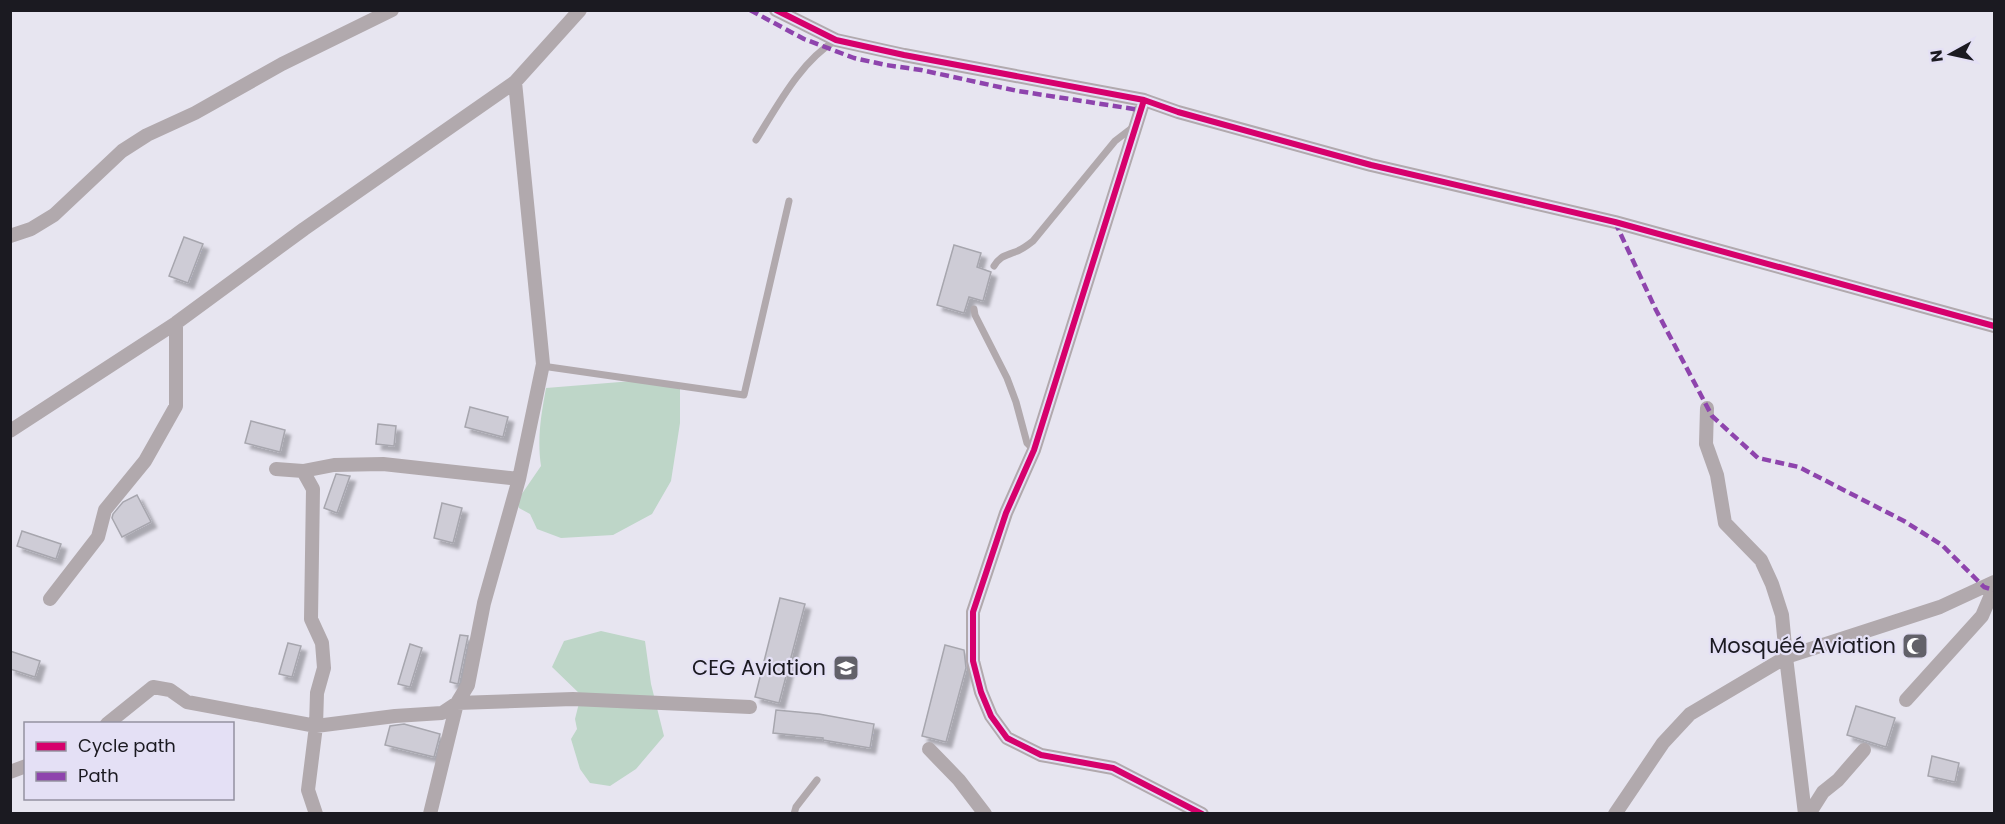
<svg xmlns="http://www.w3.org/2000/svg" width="2005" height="824" viewBox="0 0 2005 824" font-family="Poppins,sans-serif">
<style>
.green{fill:#bed6c8}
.building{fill:#ceccd6;stroke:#a7a6ae;stroke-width:1.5;filter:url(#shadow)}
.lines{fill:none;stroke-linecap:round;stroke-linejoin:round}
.lane{stroke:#b1a9ad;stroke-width:7}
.street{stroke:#b1a9ad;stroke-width:14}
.quiet{stroke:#8e44ad;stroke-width:4.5;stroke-dasharray:9 4.5;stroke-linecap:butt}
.cycleway-casing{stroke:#e4e0f5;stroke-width:10}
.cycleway{stroke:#d6006c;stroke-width:6}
.labels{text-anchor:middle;stroke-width:4.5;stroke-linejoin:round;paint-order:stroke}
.poi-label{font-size:21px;fill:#1b1a21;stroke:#e4e0f5;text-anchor:end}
</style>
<defs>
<filter id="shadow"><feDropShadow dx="5.5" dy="5.5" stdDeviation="1.5" flood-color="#0004"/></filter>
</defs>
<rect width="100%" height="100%" fill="#e7e5f0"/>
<!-- green -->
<path class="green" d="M645 380 680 386V423L671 481 652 514 613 535 561 538 537 529 530 514 519 508 517 501 541 466C537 439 541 415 546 388Z
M601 631 645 641 651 684 664 736 636 769 610 786 590 783 580 769 571 739 577 729 575 719 581 695 552 667 564 641Z"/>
<!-- building -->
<path class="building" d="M184 237 203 244 188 283 169 276Z
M954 245 981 253 977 267 991 272 983 301 969 297 964 313 937 305Z
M470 407 508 417 503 437 465 427Z
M251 421 285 430 280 452 245 443Z
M378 424 396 426 394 446 376 444Z
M336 474 350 476 337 513 324 508Z
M137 495 151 522 122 537 112 518 113 514 123 502Z
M442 503 462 508 453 543 434 538Z
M22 531 61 544 56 559 17 546Z
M780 598 805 604 779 703 755 697Z
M460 635 468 636 458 684 450 682Z
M288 643 301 646 292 677 279 674Z
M410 644 422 648 410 687 398 684Z
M945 645 964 650 966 668 946 742 922 736Z
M10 651 40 661 35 677 10 669Z
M1856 706 1895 718 1886 747 1847 735Z
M776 710 819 714 874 724 870 748 823 740V738L773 733Z
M404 724 440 734 434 757 385 745 390 726Z
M1932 756 1959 763 1955 782 1928 776Z"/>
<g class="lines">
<!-- lane -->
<path class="lane" d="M756 140C778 105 800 62 836 40
M994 266C1000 256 1005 256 1015 252 1021 250 1028 245 1033 241L1115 141 1132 128
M974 309 975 315 1007 378 1016 402 1027 443 1034 450
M542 366 744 395 789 201
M794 814 796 807 817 780"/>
<!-- street -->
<path class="street" d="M776 10 836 40 904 55 1144 100 1178 112 1371 165 1615 222 1994 326
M1144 100 1034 450 1006 513 973 612V661L981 692 991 716 1007 738 1041 755 1113 768 1202 814
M10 236 31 229 54 215 122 151 147 135 195 113 282 64 392 10
M10 431 176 323 304 229 515 82 580 10
M276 469 303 471 334 465 383 464 519 479
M303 471 313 489 311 619 322 643 324 668 317 693 316 726 308 790 316 814
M50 599 98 537 105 510 145 461 176 406V323
M1906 700 1982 616 1994 588
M107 724 153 687 170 690 187 702 316 726 395 716 442 713 457 703 573 699 750 707
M929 749 959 780 985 814
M10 772 26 766
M430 814 457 703 468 685 484 603 519 479 543 364 515 82
M1615 814 1663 743 1690 714 1786 657 1782 615 1772 584 1761 560 1725 523 1717 475 1706 444 1707 408
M1805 814 1786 657 1940 607 1994 582
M1809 814 1823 792 1838 780 1864 750"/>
<!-- quiet -->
<path class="quiet" d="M750 10 804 39 854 58 886 65 921 70 1018 91 1140 110
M1615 222 1656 310 1712 416 1758 458 1799 467 1904 521 1942 545 1984 587 1994 590"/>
<!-- cycleway casing -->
<g class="cycleway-casing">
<path id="cycleway" d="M776 10 836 40 904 55 1144 100 1178 112 1371 165 1615 222 1994 326
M1144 100 1034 450 1006 513 973 612V661L981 692 991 716 1007 738 1041 755 1113 768 1202 814"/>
</g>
<!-- cycleway -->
<use href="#cycleway" class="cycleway"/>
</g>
<!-- icons -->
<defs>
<g id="mosque-square" transform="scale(1.35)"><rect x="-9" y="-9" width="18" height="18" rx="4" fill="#626169" stroke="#e4e0f5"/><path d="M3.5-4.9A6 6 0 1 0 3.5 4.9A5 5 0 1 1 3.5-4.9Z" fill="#fff"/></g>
<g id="school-square" transform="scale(1.35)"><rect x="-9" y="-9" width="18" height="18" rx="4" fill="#626169" stroke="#e4e0f5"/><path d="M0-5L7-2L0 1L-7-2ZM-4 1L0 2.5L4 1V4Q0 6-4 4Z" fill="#fff"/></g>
</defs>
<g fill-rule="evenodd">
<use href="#mosque-square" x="1915" y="646"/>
<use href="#school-square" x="846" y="668"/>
</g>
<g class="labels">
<!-- poi labels -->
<g class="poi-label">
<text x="1896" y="653">Mosquéé Aviation</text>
<text x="826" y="675">CEG Aviation</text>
</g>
</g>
<!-- border -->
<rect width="2005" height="824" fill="none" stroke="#1b1a21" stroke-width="24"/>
<!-- legend -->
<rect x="24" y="722" width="210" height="78" fill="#e4e0f5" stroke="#9491a0" stroke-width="1.5"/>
<rect x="36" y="742" width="30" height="9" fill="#d6006c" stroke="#9491a0" stroke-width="1.5"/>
<text x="78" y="752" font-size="18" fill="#1b1a21">Cycle path</text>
<rect x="36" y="772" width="30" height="9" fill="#8e44ad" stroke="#9491a0" stroke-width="1.5"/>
<text x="78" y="782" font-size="18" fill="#1b1a21">Path</text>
<!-- north arrow -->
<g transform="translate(1951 54) rotate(262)" stroke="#e4e0f5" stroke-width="4.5" paint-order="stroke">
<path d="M0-4.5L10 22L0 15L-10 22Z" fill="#1b1a21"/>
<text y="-9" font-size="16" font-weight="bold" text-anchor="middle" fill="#1b1a21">N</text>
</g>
</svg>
